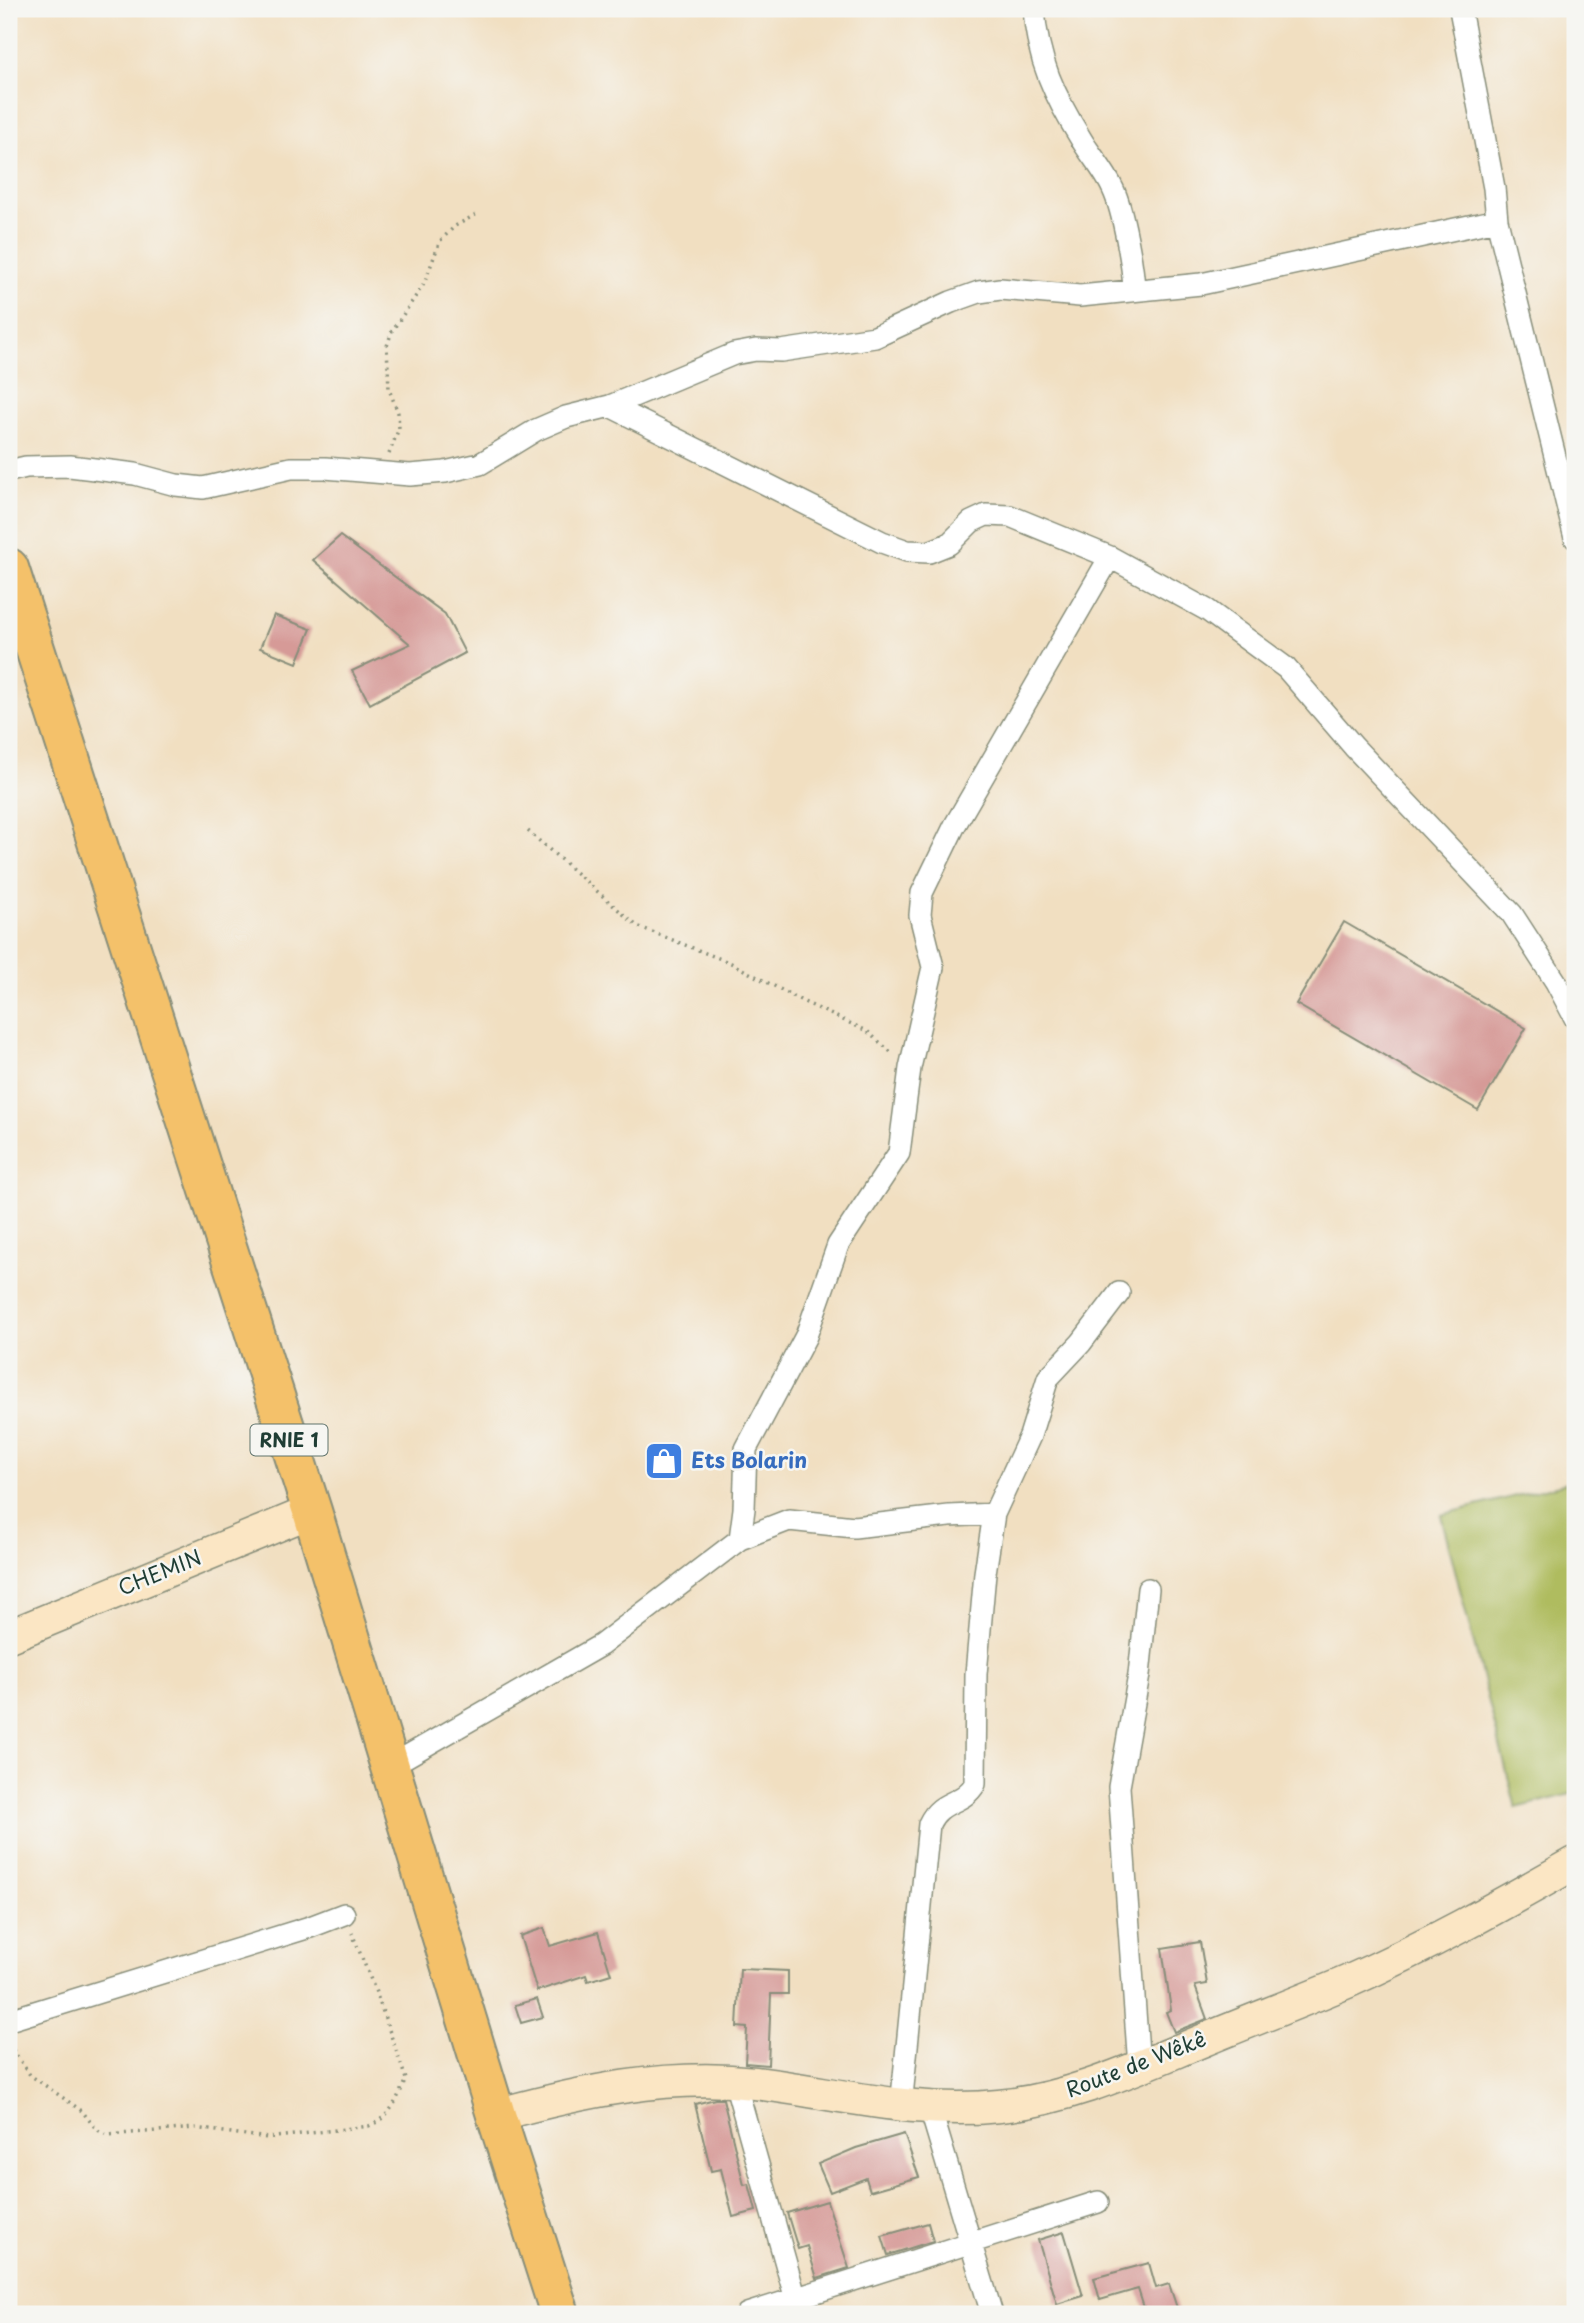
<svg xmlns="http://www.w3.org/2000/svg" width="1584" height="2323" viewBox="0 0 1584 2323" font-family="'Playpen Sans',sans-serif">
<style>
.green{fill:#afbc5e;stroke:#677c49;stroke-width:2}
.building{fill:#d69a97}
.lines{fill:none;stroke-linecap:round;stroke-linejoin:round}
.street-casing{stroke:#888e7a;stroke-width:24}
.secondary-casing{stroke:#888e7a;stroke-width:35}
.highway-casing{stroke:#888e7a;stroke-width:42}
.path{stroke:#888e7a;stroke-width:3.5;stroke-dasharray:2 5;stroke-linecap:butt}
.street{stroke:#fff;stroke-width:21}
.secondary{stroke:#fbe6c4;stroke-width:32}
.highway{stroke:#f4c16b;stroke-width:38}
.labels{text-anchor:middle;stroke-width:5;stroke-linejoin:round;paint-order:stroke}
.shield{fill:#f6f6f2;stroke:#60746d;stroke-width:2}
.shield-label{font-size:19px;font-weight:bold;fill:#1f3d34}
.shop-label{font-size:21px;font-weight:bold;fill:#366cbe;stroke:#f6f6f2;text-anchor:start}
.street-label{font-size:21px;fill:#1f3d34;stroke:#f6f6f2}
</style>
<rect width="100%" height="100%" fill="#f6f6f2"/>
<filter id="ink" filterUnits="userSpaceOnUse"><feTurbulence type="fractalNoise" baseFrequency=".0143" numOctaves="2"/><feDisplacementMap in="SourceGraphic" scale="14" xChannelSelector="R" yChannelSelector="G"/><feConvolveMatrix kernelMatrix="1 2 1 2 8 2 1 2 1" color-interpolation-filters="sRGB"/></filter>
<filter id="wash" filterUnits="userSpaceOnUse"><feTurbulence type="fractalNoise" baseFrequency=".00686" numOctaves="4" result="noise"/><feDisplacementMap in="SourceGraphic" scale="28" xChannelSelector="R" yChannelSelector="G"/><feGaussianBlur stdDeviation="1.57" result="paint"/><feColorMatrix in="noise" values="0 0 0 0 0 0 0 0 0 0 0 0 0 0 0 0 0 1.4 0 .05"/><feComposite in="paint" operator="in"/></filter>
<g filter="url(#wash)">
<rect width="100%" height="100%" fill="#f1dfc1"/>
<!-- green -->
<path class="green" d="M1575 1481V1793L1516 1808 1441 1515Z"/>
<g id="blocks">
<!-- building -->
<path class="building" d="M340 536 445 614 465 653 370 704 352 671 410 644 313 560Z
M274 615 311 629 297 663 260 648Z
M1344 922 1526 1028 1478 1110 1296 1004Z
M544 1928 550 1946 598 1932 611 1974 588 1981 586 1975 537 1991 520 1936Z
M1200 1942 1207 1984 1195 1986 1207 2019 1174 2032 1166 2012 1171 2010 1162 1948Z
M740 1969 788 1971V1994H771L768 2065 745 2063 747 2028 737 2027Z
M537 1999 543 2017 521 2023 515 2005Z
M715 2099H723L744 2185 749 2184 756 2211 733 2217 721 2169 711 2171 695 2104Z
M904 2134 919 2177 870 2191 866 2178 830 2192 818 2164 856 2148Z
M827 2201 849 2268 817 2278 807 2246 798 2249 787 2213Z
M928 2223 933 2241 888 2255 882 2236Z
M1064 2232 1083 2296 1057 2304 1038 2240Z
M1149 2263 1156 2288 1169 2284 1179 2314H1146L1138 2289 1100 2300 1094 2278Z"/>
</g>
</g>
<g filter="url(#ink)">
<use href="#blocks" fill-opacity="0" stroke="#888e7a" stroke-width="2"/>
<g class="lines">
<!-- street casing -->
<g class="street-casing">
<path id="street" d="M1034 9C1037 59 1055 97 1081 139 1091 156 1105 171 1113 189 1123 210 1133 266 1134 289
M1460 9 1494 188 1497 220 1575 538
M610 406 882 542 907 551 929 552 949 544 971 522 986 515 1010 516 1110 557 1207 610 1286 668 1354 747 1512 914 1556 982 1575 1018
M9 471 26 467 70 466 135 474 176 485 203 488 291 468H325L410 475 445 472 480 464 536 430 566 417 610 406 734 354 756 350 781 351 875 337 951 302 979 292 1000 289 1080 296 1201 284 1497 220
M740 1539 789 1520 854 1527 949 1516 994 1514
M390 1766 601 1645 740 1539 744 1509 746 1449 806 1336 838 1245 899 1153 910 1068 933 967 920 915 922 893 955 825 1110 557
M9 2020 310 1927 344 1914
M1139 2067 1119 1787 1139 1675 1148 1589
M735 2082 800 2314
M901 2107 929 1824C941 1798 962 1806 975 1784L976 1674 985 1573 994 1514 1030 1436 1048 1378 1081 1343 1119 1293
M930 2108 992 2314
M747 2314 1098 2202"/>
</g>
<!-- secondary casing -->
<g class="secondary-casing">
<path id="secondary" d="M9 1636 312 1511
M496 2115C580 2092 667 2073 755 2083 837 2093 916 2115 999 2106 1071 2099 1138 2067 1204 2040 1252 2020 1300 2002 1347 1982 1426 1947 1501 1905 1575 1863"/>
</g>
<!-- highway casing -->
<g class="highway-casing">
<path id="highway" d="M9 568 312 1511 496 2115 560 2314"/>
</g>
<!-- path -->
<path class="path" d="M389 454 399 428 398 413 389 389 387 346 392 331 424 284 440 241 455 226 479 213
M528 831 637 926 731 963 804 1002 867 1031 892 1053
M9 2044 30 2075 82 2111 96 2129 107 2135 195 2128 268 2138 369 2126C391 2117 397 2099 406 2079L377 1995 352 1933"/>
<!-- street -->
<use href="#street" class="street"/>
<!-- secondary -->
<use href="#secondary" class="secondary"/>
<!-- highway -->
<use href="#highway" class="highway"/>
</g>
</g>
<!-- icons -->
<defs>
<g id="shop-square" transform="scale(2.0125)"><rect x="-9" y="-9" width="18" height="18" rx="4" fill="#3f7fe0" stroke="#f6f6f2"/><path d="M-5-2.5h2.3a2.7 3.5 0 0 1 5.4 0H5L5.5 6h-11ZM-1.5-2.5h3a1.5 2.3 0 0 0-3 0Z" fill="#fff"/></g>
</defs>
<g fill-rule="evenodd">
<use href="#shop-square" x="664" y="1461"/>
</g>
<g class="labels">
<!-- shield labels -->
<rect class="shield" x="250.5" y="1424.5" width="77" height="31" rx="5"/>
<g class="shield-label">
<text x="289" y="1447">RNIE 1</text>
</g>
<!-- shop labels -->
<g class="shop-label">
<text x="691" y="1468">Ets Bolarin</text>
</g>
<!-- street labels -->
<g class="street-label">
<text transform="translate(160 1573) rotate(-22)" y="7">CHEMIN</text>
<text transform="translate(1136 2065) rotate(-21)" y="7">Route de Wêkê</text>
</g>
</g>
<!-- margin -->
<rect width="1584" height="2323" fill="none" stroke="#f6f6f2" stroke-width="35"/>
</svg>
